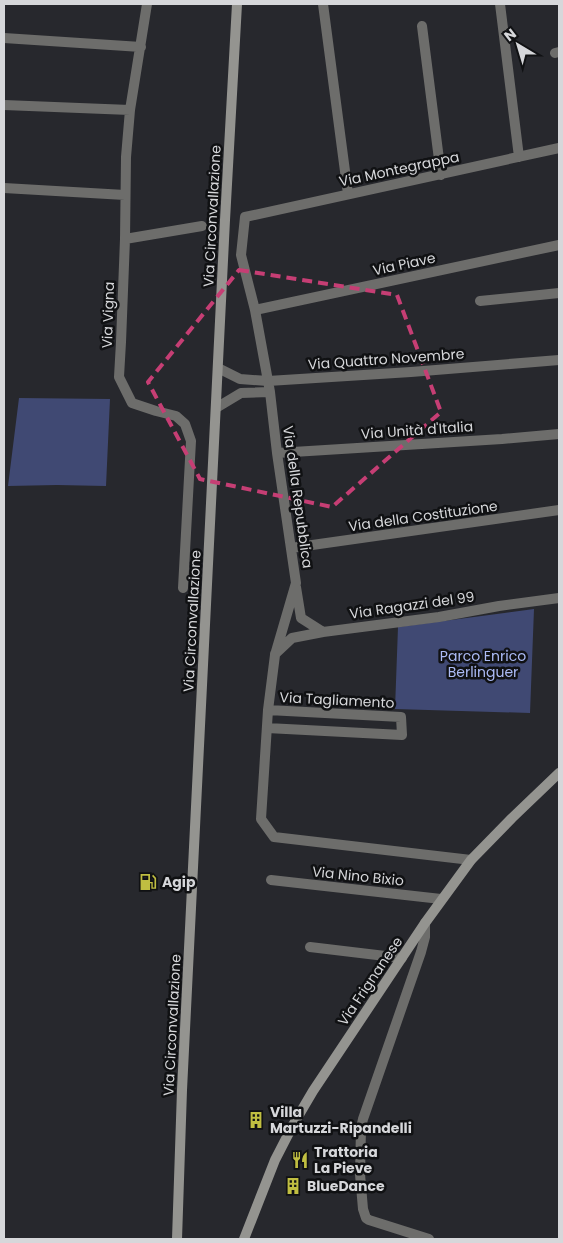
<svg xmlns="http://www.w3.org/2000/svg" width="563" height="1243" viewBox="0 0 563 1243" font-family="Poppins,sans-serif">
<style>
.green{fill:#404973}
.lines{fill:none;stroke-linecap:round;stroke-linejoin:round}
.minor{stroke:#6d6d6b;stroke-width:10}
.secondary{stroke:#949490;stroke-width:10}
.marked{fill:none;stroke:#c63e74;stroke-width:4;stroke-dasharray:10 6;stroke-linejoin:round}
.labels{text-anchor:middle;stroke-width:5;stroke-linejoin:round;paint-order:stroke}
.street-label{font-size:14px;fill:#d6d7da;stroke:#101113}
.park-label{font-size:14px;fill:#acbbf6;stroke:#101113}
.poi-label{font-size:14px;font-weight:bold;fill:#d6d7da;stroke:#101113;text-anchor:start}
</style>
<rect width="100%" height="100%" fill="#27282d"/>
<!-- green -->
<path class="green" d="M19 398 110 399 106 486 57 485 8 486Z
M534 609 530 713 395 709 398 627Z"/>
<g class="lines">
<!-- minor -->
<path class="minor" d="M147 4 130 110 126 157 125 239 121 342 119 377 132 403 156 411 176 416 185 424 191 441 183 588
M323 4 348 194
M500 4 519 157
M422 26 441 175
M4 38 141 47
M555 53 559 52
M4 105 130 110
M4 188 125 195
M125 239 202 226
M480 301 559 293
M255 310 559 245
M218 368 240 379 268 381 411 372 559 360
M216 408 241 393 270 392
M277 453 502 439 559 434
M291 548 559 510
M296 587 301 618 323 632
M275 654 292 638 323 632 439 617 499 606 559 598
M267 728 402 735 401 717 268 710
M471 860 274 837 261 819 268 710 275 655 296 583 277 453 270 392 255 310 241 255 245 217 559 148
M271 880 441 899
M425 923V937L421 952 363 1119 361 1128 360 1174 363 1209 366 1218 369 1220 429 1239
M310 947 402 958"/>
<!-- secondary -->
<path class="secondary" d="M177 1239 182 1090 225 220 237 4
M244 1239 275 1160 293 1125 313 1091 425 923 471 860 512 818 559 773"/>
</g>
<!-- marked area -->
<path class="marked" d="M239 270 397 295 441 412 332 507 200 479 148 382Z"/>
<!-- icons -->
<defs>
<g id="fuel-bare" transform="scale(1.35)"><path d="M-5.5-6h7V0h2V4h1.3V-2.5L3-4.5l.8-.8L6-3V5H2.5V1h-1V6h-7ZM-4.2-4.7v3.2H.2V-4.7Z" fill="#c0be41" stroke="#101113" stroke-width="2.5" paint-order="stroke"/></g>
<g id="building-bare" transform="scale(1.35)"><path d="M-4-6H4V6H1V3H-1V6H-4ZM-2.5-4.3h1.7v1.8h-1.7ZM.8-4.3h1.7v1.8H.8ZM-2.5-1h1.7V.8h-1.7ZM.8-1h1.7V.8H.8Z" fill="#c0be41" stroke="#101113" stroke-width="2.5" paint-order="stroke"/></g>
<g id="restaurant-bare" transform="scale(1.35)"><path d="M-5-6h1v4h1v-4h1v4h1v-4h1v5L-1.5 .5V6h-2V.5L-5-1ZM5-6V6H3V1.5H1.5Q1.5-4 5-6Z" fill="#c0be41" stroke="#101113" stroke-width="2.5" paint-order="stroke"/></g>
</defs>
<g fill-rule="evenodd">
<use href="#fuel-bare" x="148" y="882"/>
<use href="#building-bare" x="256" y="1120"/>
<use href="#restaurant-bare" x="300" y="1160"/>
<use href="#building-bare" x="293" y="1186"/>
</g>
<g class="labels">
<!-- street labels -->
<g class="street-label">
<text transform="translate(399 169) rotate(-12)" y="5">Via Montegrappa</text>
<text transform="translate(212 216) rotate(-87)" y="5">Via Circonvallazione</text>
<text transform="translate(404 264) rotate(-12)" y="5">Via Piave</text>
<text transform="translate(108 315) rotate(-88)" y="5">Via Vigna</text>
<text transform="translate(386 359) rotate(-4)" y="5">Via Quattro Novembre</text>
<text transform="translate(417 430) rotate(-4)" y="5">Via Unità d'Italia</text>
<text transform="translate(298 497) rotate(82)" y="5">Via della Repubblica</text>
<text transform="translate(423 516) rotate(-8)" y="5">Via della Costituzione</text>
<text transform="translate(412 605) rotate(-8)" y="5">Via Ragazzi del 99</text>
<text transform="translate(192 621) rotate(-87)" y="5">Via Circonvallazione</text>
<text transform="translate(337 700) rotate(3)" y="5">Via Tagliamento</text>
<text transform="translate(358 876) rotate(6)" y="5">Via Nino Bixio</text>
<text transform="translate(370 981) rotate(-56)" y="5">Via Frignanese</text>
<text transform="translate(172 1025) rotate(-87)" y="5">Via Circonvallazione</text>
</g>
<!-- park labels -->
<g class="park-label">
<text x="483" y="661">Parco Enrico<tspan x="483" dy="16">Berlinguer</tspan></text>
</g>
<!-- poi labels -->
<g class="poi-label">
<text x="162" y="887">Agip</text>
<text x="270" y="1117">Villa<tspan x="270" dy="16">Martuzzi-Ripandelli</tspan></text>
<text x="314" y="1157">Trattoria<tspan x="314" dy="16">La Pieve</tspan></text>
<text x="307" y="1191">BlueDance</text>
</g>
</g>
<!-- border -->
<rect width="563" height="1243" fill="none" stroke="#d6d7da" stroke-width="10"/>
<!-- north arrow -->
<g transform="translate(518 45) rotate(322)" stroke="#101113" stroke-width="4" paint-order="stroke">
<path d="M0-4L9 19L0 12L-9 19Z" fill="#d6d7da"/>
<text y="-8" font-size="14" font-weight="bold" text-anchor="middle" fill="#d6d7da">N</text>
</g>
</svg>
